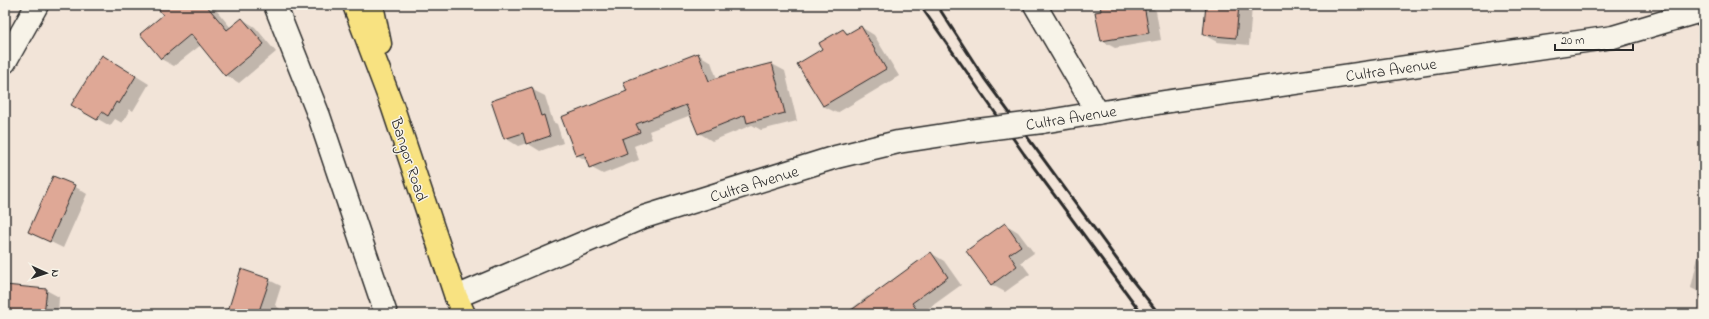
<svg xmlns="http://www.w3.org/2000/svg" width="1709" height="319" viewBox="0 0 1709 319" font-family="'Indie Flower',sans-serif">
<style>
.shadow{fill:#0003}
.building{fill:#dfa896;stroke:#2b2b2b}
.lines{fill:none;stroke-linecap:round;stroke-linejoin:round}
.minor-casing{stroke:#2b2b2b;stroke-width:25}
.tertiary-casing{stroke:#2b2b2b;stroke-width:25}
.trunk-casing{stroke:#2b2b2b;stroke-width:25}
.minor{stroke:#f7f3e8;stroke-width:22}
.tertiary{stroke:#f7f3e8;stroke-width:22}
.trunk{stroke:#f8e281;stroke-width:22}
.rail{stroke:#2b2b2b;stroke-width:3}
.minor-bridge-casing{stroke:#2b2b2b;stroke-width:25;stroke-linecap:butt}
.minor-bridge{stroke:#f7f3e8;stroke-width:22}
.labels{text-anchor:middle;stroke-width:3;stroke-linejoin:round;paint-order:stroke}
.street-label{font-size:16px;fill:#2b2b2b;stroke:#f7f3e8}
</style>
<rect width="100%" height="100%" fill="#f2e4d8"/>
<filter id="ink" filterUnits="userSpaceOnUse"><feTurbulence type="fractalNoise" baseFrequency=".025" numOctaves="2"/><feDisplacementMap in="SourceGraphic" scale="8" xChannelSelector="R" yChannelSelector="G"/><feConvolveMatrix kernelMatrix="1 2 1 2 8 2 1 2 1" color-interpolation-filters="sRGB"/></filter>
<g filter="url(#ink)">
<!-- shadow -->
<path class="shadow" d="M157 5H212L231 28 242 19 255 27 276 52 239 83 226 75 201 45 174 66 161 59 165 15Z
M1101 5H1149L1156 11 1161 40 1115 48 1102 41Z
M1207 5H1280L1279 9 1252 6 1249 45 1217 42 1204 35Z
M861 27 874 35 899 76 837 113 823 106 824 50 843 30 850 34Z
M698 54 711 62 717 79 772 64 785 71 797 121 761 130 752 125 712 141 699 133 691 115 649 131 652 139 634 146 639 160 603 174 590 167 587 161 577 155 628 92Z
M115 63 149 84 133 111 130 109 122 123 115 119 110 126 72 104Z
M531 89 545 96 553 122 557 124 563 143 540 151 527 143 518 146 505 138Z
M74 186 87 194 63 248 30 232Z
M1005 224 1018 232 1034 253 1021 262 1030 274 1005 292 992 285Z
M931 253 944 261 961 285 925 311 927 314H853L850 310 868 296 870 297Z
M1698 257 1704 258V300L1698 297 1699 292 1691 288Z
M269 280 281 286 275 305 280 309 279 314H228Z
M5 286 46 290 59 297 58 314H5Z"/>
<!-- building -->
<path class="building" d="M155 5H206L227 30 242 18 264 44 225 76 191 34 161 59 140 34 163 15Z
M1100 5H1144L1149 33 1101 41 1095 12 1101 11Z
M1206 5H1239L1236 38 1203 35Z
M861 26 886 69 823 106 797 64 822 49 819 43 843 29 847 34Z
M698 53 709 81 725 75 772 63 785 113 747 123 745 115 698 134 686 105 636 124 640 132 622 139 627 153 589 168 584 153 576 156 561 117 627 91 623 82Z
M102 55 136 76 119 104 116 102 108 116 102 112 97 120 71 105Z
M532 87 541 116 544 115 550 136 526 144 523 133 504 139 491 101Z
M53 176 75 185 50 242 28 232Z
M1005 223 1021 246 1009 254 1017 266 991 285 966 251Z
M931 252 948 277 912 303 920 314H846Z
M241 269 270 279 258 314H227Z
M5 285 47 289 44 314H8V311H5Z"/>
<g class="lines">
<!-- minor casing -->
<g class="minor-casing">
<path id="minor" d="M275 5 319 116 386 314
M1035 5 1098 113
M1042 122 1164 102 1613 37 1704 10
M456 297 644 217 836 157 898 142 970 131"/>
</g>
<!-- tertiary casing -->
<g class="tertiary-casing">
<path id="tertiary" d="M5 62 37 5"/>
</g>
<!-- trunk casing -->
<g class="trunk-casing">
<path id="trunk" d="M354 5 392 105 456 297 464 314
M372 5 380 44"/>
</g>
<!-- minor -->
<use href="#minor" class="minor"/>
<!-- tertiary -->
<use href="#tertiary" class="tertiary"/>
<!-- trunk -->
<use href="#trunk" class="trunk"/>
<!-- rail -->
<path class="rail" d="M920 5 1024 154 1142 314
M937 5 984 78 1132 280 1159 314"/>
<!-- minor-bridge casing -->
<g class="minor-bridge-casing">
<path id="minor-bridge" d="M970 131 1042 122"/>
</g>
<!-- minor-bridge -->
<use href="#minor-bridge" class="minor-bridge"/>
</g>
</g>
<g class="labels">
<!-- street labels -->
<g class="street-label">
<text transform="translate(1391 69) rotate(-8)" y="6">Cultra Avenue</text>
<text transform="translate(1071 117) rotate(-9)" y="6">Cultra Avenue</text>
<text transform="translate(410 159) rotate(72)" y="6">Bangor Road</text>
<text transform="translate(754 183) rotate(-17)" y="6">Cultra Avenue</text>
</g>
</g>
<!-- margin -->
<rect width="1709" height="319" fill="none" stroke="#f7f3e8" stroke-width="20"/>
<rect x="10" y="10" width="1689" height="299" fill="none" stroke="#2b2b2b" stroke-width="1.5" filter="url(#ink)"/>
<!-- north arrow -->
<g transform="translate(46 273) rotate(93)" stroke="#f7f3e8" stroke-width="3" paint-order="stroke">
<path d="M0-3L7 15L0 10L-7 15Z" fill="#2b2b2b"/>
<text y="-6" font-size="11" font-weight="bold" text-anchor="middle" fill="#2b2b2b">N</text>
</g>
<!-- scale -->
<path d="M1555 44v6h78v-6" fill="none" stroke="#2b2b2b" stroke-width="2"/>
<text x="1561" y="44" font-size="12" fill="#2b2b2b" stroke="#f7f3e8" stroke-width="3" paint-order="stroke">20 m</text>
</svg>
